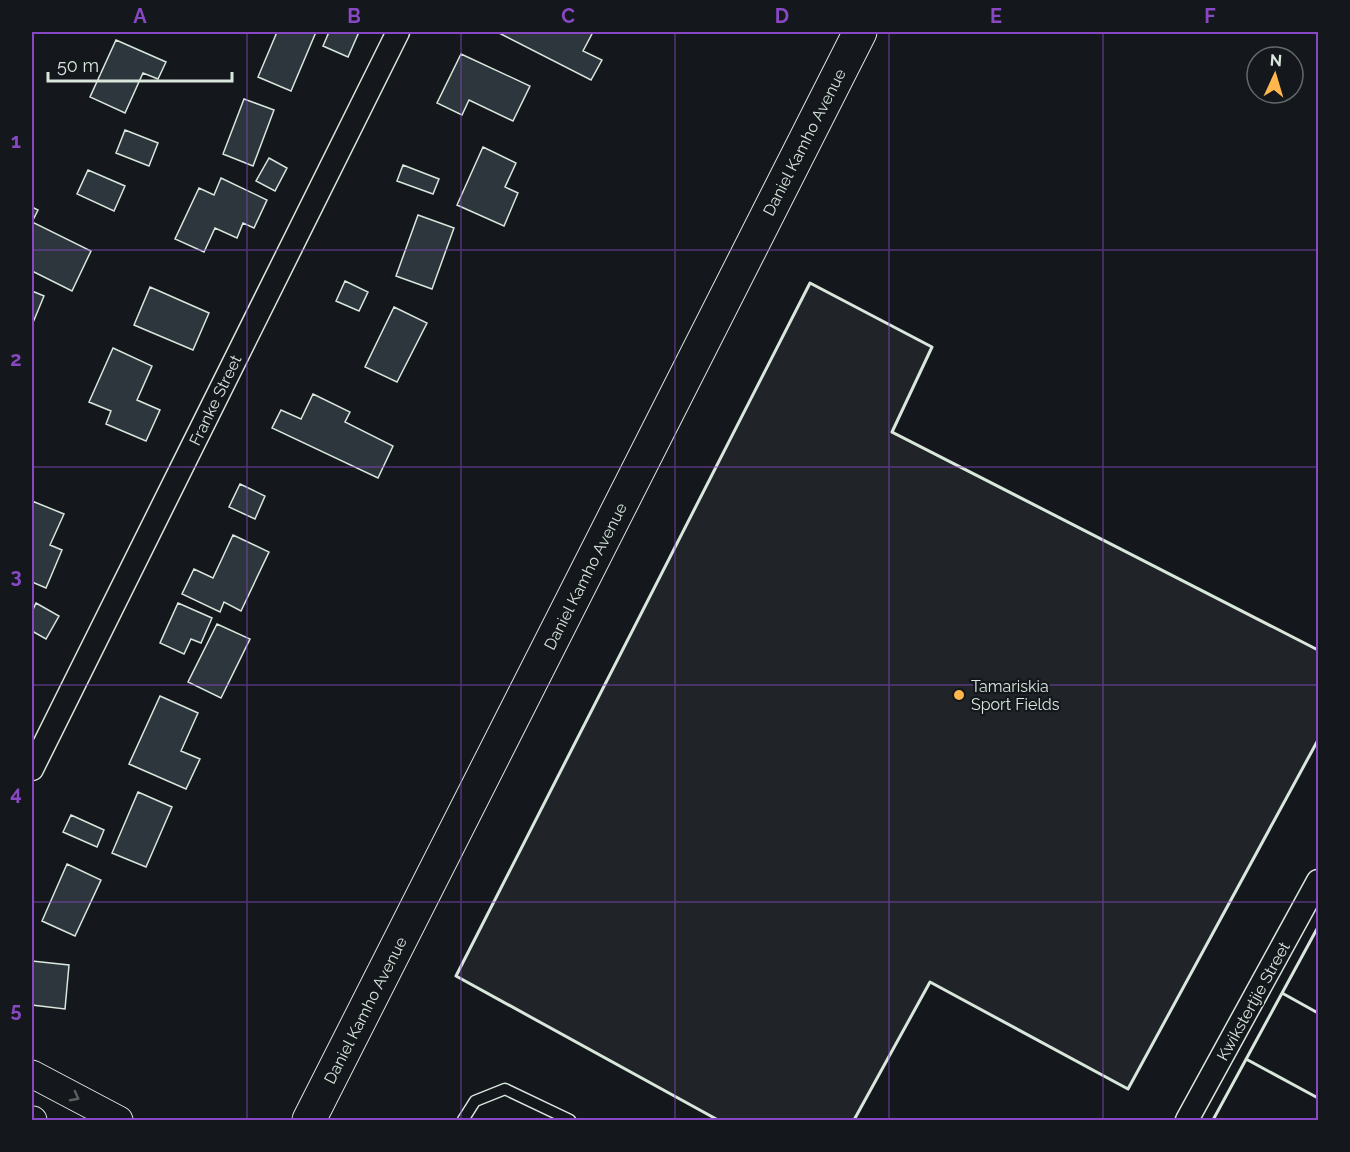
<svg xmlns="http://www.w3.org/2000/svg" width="1350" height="1152" viewBox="0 0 1350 1152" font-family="Raleway,sans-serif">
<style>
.green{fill:#202428;stroke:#939e99;stroke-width:1.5}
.building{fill:#2c363c;stroke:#d8e6dc;stroke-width:1.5}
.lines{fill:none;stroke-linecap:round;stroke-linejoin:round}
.service-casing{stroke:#d8e6dc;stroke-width:13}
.minor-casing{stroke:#d8e6dc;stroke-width:25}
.tertiary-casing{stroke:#d8e6dc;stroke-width:29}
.primary-casing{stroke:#d8e6dc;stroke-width:35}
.service{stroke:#14181c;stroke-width:10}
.minor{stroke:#14181c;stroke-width:22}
.tertiary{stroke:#14181c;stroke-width:27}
.primary{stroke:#14181c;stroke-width:33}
.wall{stroke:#d8e6dc;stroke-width:3}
.oneway{stroke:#59605f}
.grid{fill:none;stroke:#8948c3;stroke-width:1.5;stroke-opacity:0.55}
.poi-dot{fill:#ffb74d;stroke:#14181c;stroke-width:2}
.labels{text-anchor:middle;stroke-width:4.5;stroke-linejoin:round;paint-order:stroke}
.street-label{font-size:16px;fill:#d8e6dc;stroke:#14181c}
.poi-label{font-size:16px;fill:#d8e6dc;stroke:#14181c;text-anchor:start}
.neatline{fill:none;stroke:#8948c3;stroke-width:2}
.grid-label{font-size:20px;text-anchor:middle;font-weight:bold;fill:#8948c3}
</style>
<rect width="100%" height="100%" fill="#14181c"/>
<!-- green -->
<path class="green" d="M810 283 932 347 892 433 1318 650V740L1128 1089 930 982 854 1120H718L456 976Z"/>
<!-- building -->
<path class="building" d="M277 32H316L291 91 258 77Z
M329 32H359L348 57 323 46Z
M500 32H593L583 51 602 60 591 80 499 33Z
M116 40 166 62 158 79 143 73 125 113 90 97Z
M461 54 530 86 513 121 469 100 462 115 437 103Z
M244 99 274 110 253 166 223 154Z
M125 130 158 143 149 166 116 153Z
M483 147 516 163 505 187 518 193 504 226 457 205Z
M269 158 287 168 275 191 256 181Z
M403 165 439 179 433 194 397 181Z
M88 170 125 186 114 211 77 194Z
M221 178 267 200 254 228 243 223 237 238 215 228 204 252 175 239 199 188 214 195Z
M32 207 38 210 32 222 91 251 72 291 32 271Z
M418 215 454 228 432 289 396 276Z
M345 281 368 292 359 311 336 301Z
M150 287 209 313 193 350 134 325Z
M32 291 44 296 32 325Z
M394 307 427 323 397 382 365 367Z
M113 348 152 366 137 400 160 410 146 441 106 424 111 411 89 402Z
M313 394 350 412 345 422 393 446 378 478 272 428 281 410 301 419Z
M240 484 265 496 255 519 229 507Z
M32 501 64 514 50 545 62 550 46 588 32 582Z
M233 535 269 552 241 611 224 602 220 612 182 594 194 569 213 578Z
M36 603 59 616 46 639 32 631V612Z
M178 603 212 618 201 643 191 639 184 654 160 643Z
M217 624 250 639 221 698 188 682Z
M160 696 198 713 181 751 200 759 186 789 129 764Z
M138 792 172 807 146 867 112 853Z
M71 815 104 830 97 847 63 832Z
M67 864 101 880 75 936 42 921Z
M32 961 69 965 65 1009 32 1005Z"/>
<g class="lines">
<!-- service casing -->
<g class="service-casing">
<path id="service" d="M463 1120 475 1101 505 1089 570 1120"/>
</g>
<!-- minor casing -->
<g class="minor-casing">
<path id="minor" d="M32 769 398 32
M1187 1120 1318 881"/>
</g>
<!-- tertiary casing -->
<g class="tertiary-casing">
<path id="tertiary" d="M32 1074 119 1120
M32 1120H33"/>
</g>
<!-- primary casing -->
<g class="primary-casing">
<path id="primary" d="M309 1120 860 32"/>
</g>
<!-- service -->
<use href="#service" class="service"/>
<!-- minor -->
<use href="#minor" class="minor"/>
<!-- tertiary -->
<use href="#tertiary" class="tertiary"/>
<!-- primary -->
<use href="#primary" class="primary"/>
<!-- wall -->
<path class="wall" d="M1282 993 1318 1013
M1246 1059 1318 1098
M718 1120 456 976 810 283 932 347 892 432 1318 650
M854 1120 930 982 1128 1089 1318 740
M1213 1120 1318 927"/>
</g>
<!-- one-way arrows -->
<defs><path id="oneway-chevron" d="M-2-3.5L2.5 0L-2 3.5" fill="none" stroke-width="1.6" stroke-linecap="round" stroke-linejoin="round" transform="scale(1.5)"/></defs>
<use class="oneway" href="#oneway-chevron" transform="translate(75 1097) rotate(28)"/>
<!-- grid -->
<path class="grid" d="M247 32V1120M461 32V1120M675 32V1120M889 32V1120M1103 32V1120M32 250H1318M32 467H1318M32 685H1318M32 902H1318"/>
<!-- markers -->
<circle class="poi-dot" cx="959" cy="695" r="6"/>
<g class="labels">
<!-- street labels -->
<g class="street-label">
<text transform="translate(804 142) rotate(-63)" y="6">Daniel Kamho Avenue</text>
<text transform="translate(215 400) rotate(-64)" y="6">Franke Street</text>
<text transform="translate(585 576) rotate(-63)" y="6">Daniel Kamho Avenue</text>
<text transform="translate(1253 1001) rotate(-61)" y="6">Kwikstertjie Street</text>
<text transform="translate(365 1010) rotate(-63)" y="6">Daniel Kamho Avenue</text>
</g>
<!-- poi labels -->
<g class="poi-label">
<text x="971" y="692">Tamariskia<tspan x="971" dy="18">Sport Fields</tspan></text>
</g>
</g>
<!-- border -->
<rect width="1350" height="1152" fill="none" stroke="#14181c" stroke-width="66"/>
<!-- north arrow -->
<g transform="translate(1275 75) rotate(4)"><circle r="28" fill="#14181c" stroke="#626a69" stroke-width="1.5"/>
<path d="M0-4.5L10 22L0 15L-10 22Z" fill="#ffb74d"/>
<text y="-9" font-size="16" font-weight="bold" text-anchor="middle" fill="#d8e6dc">N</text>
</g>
<!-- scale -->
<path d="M48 72v9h184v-9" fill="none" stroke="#d8e6dc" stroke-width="3"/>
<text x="57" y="72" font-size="18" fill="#d8e6dc" stroke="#14181c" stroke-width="4.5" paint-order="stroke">50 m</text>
<rect x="33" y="33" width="1284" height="1086" class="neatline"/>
<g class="grid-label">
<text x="140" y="23">A</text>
<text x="354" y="23">B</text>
<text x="568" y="23">C</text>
<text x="782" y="23">D</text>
<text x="996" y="23">E</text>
<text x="1210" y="23">F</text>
<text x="16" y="148">1</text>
<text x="16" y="366">2</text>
<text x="16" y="583">3</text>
<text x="16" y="800">4</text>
<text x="16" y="1017">5</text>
</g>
</svg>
